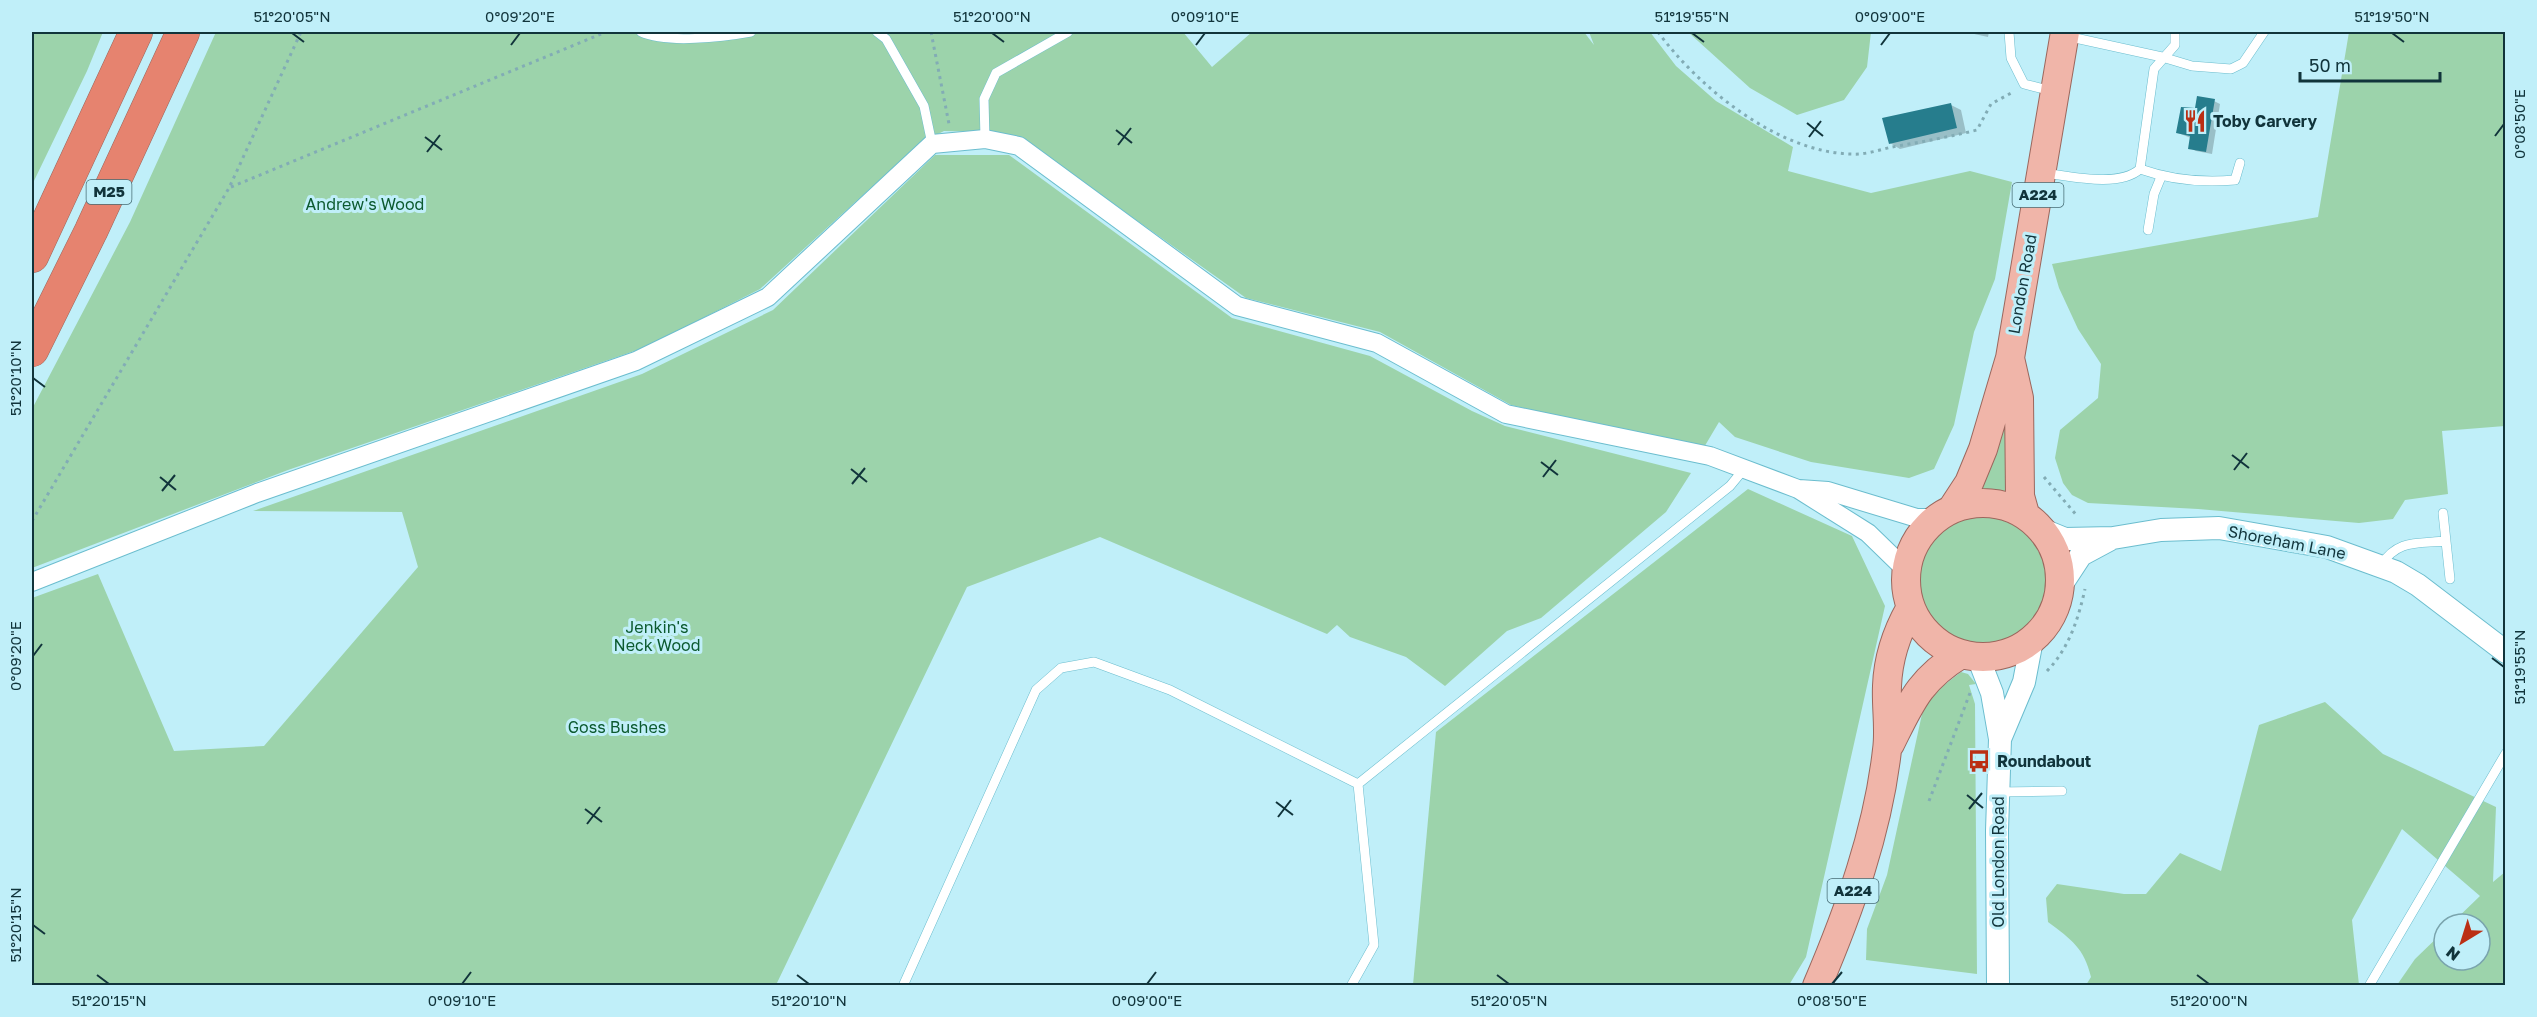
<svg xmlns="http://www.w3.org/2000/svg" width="2537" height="1017" viewBox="0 0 2537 1017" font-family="'Golos Text',sans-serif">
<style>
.green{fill:#9cd3ab}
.shadow{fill:#0003}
.building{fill:#267d8d}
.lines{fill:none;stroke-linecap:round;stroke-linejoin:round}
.service-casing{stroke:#6bbdce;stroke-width:10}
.minor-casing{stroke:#6bbdce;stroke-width:20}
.tertiary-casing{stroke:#6bbdce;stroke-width:24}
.primary-casing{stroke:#9b675d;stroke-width:30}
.motorway-casing{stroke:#9b675d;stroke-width:34}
.path{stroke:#82acb5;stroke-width:3;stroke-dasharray:3 4.5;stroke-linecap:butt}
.service{stroke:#fff;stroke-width:9}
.minor{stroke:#fff;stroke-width:18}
.tertiary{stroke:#fff;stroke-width:22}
.primary{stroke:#f0b5a9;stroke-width:28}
.motorway{stroke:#e6836f;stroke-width:33}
.ticks{fill:none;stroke:#11343b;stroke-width:2}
.labels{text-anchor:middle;stroke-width:6;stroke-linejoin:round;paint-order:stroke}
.shield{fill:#c0eff9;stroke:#466c74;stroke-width:1.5}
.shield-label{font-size:15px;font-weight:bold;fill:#11343b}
.poi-label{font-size:16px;font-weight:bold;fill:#11343b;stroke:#c0eff9;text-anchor:start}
.park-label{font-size:16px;fill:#0c5a2f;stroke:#c0eff9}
.street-label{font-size:16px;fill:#11343b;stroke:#c0eff9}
.neatline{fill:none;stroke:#11343b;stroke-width:2}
.ticks-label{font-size:15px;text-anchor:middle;fill:#11343b}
</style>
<rect width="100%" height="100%" fill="#c0eff9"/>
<!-- green -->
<path class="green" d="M32 32H103L87 71 32 185Z
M216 32H1183L1212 67 1252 32H1584L1594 45 1589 32H1650L1676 66 1716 101 1793 147 1788 171 1871 193 1970 171 2012 182 1995 279 1974 332 1954 425 1934 469 1909 478 1811 462 1735 437 1719 422 1703 449 1511 405 1380 332 1246 298 1022 139 994 132 944 131 920 143 760 289 646 347 288 470 32 568V409L130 222Z
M1688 32H1871L1867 67 1844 100 1797 115 1750 88Z
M2349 32H2505V426L2442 431 2448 494 2405 500 2393 519 2359 523 2198 509 2088 503 2072 495 2063 483 2055 458 2060 430 2098 398 2101 364 2078 329 2059 288 2052 264 2318 217Z
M935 155H1009L1232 318 1370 356 1472 411 1505 426 1691 473 1666 512 1541 618 1507 631 1445 686 1406 657 1350 637 1337 625 1327 634 1100 537 967 587 776 985H32V598L98 574 174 751 264 746 418 567 402 512 253 511 642 374 773 310Z
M2005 398 2007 493 1980 491Z
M1748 489 1852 536 1885 606 1806 957 1789 985H1413L1436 732Z
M1918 581a64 64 0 1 1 128 0a64 64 0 1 1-128 0Z
M1961 672 1968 674 1976 684 1969 685 1975 704 1977 974 1866 960 1867 929 1887 875 1922 714 1930 696Z
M2325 702 2383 754 2496 807 2493 882 2505 872V985H2397L2415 959 2444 931V960H2480V924H2451L2480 896 2402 829 2352 920 2359 985H2086L2091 977C2084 948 2072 940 2048 922L2046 898 2057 884 2124 894H2146L2180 853 2221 871 2259 725Z"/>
<!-- shadow -->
<path class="shadow" d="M1965 32H1989L1988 37Z
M2214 101 2220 104 2212 154 2196 151 2190 148 2191 138 2178 133 2196 110Z
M1951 105 1961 110 1966 133 1900 149 1890 143Z"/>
<!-- building -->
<path class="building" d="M2197 96 2215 99 2206 152 2188 149 2190 136 2176 133 2181 107 2195 108Z
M1951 103 1957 128 1889 144 1882 118Z"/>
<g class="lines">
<!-- service casing -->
<g class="service-casing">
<path id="service" d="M641 32C667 44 723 37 751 32
M877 32 886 39 924 106 932 144
M2009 32 2011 58 2024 84 2052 91
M2066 36 2162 57 2192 66 2231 69 2243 63 2264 32
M985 139 984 99 996 73 1068 32
M2140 169C2171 180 2202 183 2235 180L2240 163
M2044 173C2070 176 2119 188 2140 169L2154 69 2175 45V32
M2148 230 2154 194 2161 177
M2443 513 2450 579
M2381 565C2398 539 2417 544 2446 541
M1358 784 1730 486 1744 469
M1998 792 2062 791
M903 986 1036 690 1061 668 1094 662 1170 690 1358 784
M1351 986 1374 945 1358 784
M2369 986 2506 753"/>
</g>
<!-- minor casing -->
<g class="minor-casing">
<path id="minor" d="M1799 489 1828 491 1917 518H1937
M32 582 257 493 636 361 768 297 932 144 985 139 1019 146 1237 306 1377 343 1506 414 1710 456 1798 489 1868 533 1904 568"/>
</g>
<!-- tertiary casing -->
<g class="tertiary-casing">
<path id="tertiary" d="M2043 530 2065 539 2113 538 2161 530 2219 528 2327 547 2396 572 2418 585 2506 652
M2060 587 2081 555 2109 540
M1978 657 1992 693 2000 739 1997 831 1998 986
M2000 739 2024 682 2032 640"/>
</g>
<!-- primary casing -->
<g class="primary-casing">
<path id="primary" d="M2010 358 2019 398 2020 496 2025 514
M1906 580a77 77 0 1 1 154 0a77 77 0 1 1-154 0Z
M1952 509 1969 483 1983 449 2010 358 2065 32
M1890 744C1911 702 1919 680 1961 654
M1817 986C1849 911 1878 831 1887 750 1890 729 1886 708 1887 686 1888 659 1897 632 1910 609"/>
</g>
<!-- motorway casing -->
<g class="motorway-casing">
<path id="motorway" d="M32 256 136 32
M32 350 91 231 183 32"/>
</g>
<!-- path -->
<path class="path" d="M931 32 949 124
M1658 32C1699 88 1779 153 1852 154 1865 155 1879 150 1892 147 1921 142 1949 137 1977 130L1991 104 2013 92
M231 187 601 34
M2044 477 2078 517
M32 521 229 188 301 32
M2047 671C2069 648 2078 620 2085 589
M1929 801 1970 693"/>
<!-- service -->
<use href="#service" class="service"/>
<!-- minor -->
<use href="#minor" class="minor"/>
<!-- tertiary -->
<use href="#tertiary" class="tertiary"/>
<!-- primary -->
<use href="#primary" class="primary"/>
<!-- motorway -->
<use href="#motorway" class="motorway"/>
</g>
<!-- ticks -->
<path class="ticks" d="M292 33 304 42M992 33 1004 42M1692 33 1704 42M2392 33 2404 42M511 45 520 33M1196 45 1205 33M1881 45 1890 33M1807 123 1823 136M1116 130 1132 143M2495 136 2504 124M425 137 442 150M1809 137 1821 121M1118 145 1131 128M427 152 440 135M33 378 45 387M2232 455 2249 468M1541 462 1558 475M851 469 867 482M2234 470 2247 453M160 477 176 490M1543 477 1556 460M852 484 865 468M162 491 175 475M33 656 42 644M2492 658 2504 667M1967 795 1983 808M1276 802 1293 815M585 809 602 822M1969 809 1982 793M1278 817 1291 800M587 824 600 807M33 925 45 934M97 975 109 984M797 975 809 984M1497 975 1509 984M2197 975 2209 984M462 984 471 972M1147 984 1156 972M1832 984 1842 972"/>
<!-- icons -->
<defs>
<g id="restaurant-bare" transform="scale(1.8)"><path d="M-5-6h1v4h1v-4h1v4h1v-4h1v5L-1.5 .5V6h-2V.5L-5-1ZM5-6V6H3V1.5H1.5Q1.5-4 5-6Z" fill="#bb2f14" stroke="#c0eff9" stroke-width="2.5" paint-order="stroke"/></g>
<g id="bus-bare" transform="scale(1.8)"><path d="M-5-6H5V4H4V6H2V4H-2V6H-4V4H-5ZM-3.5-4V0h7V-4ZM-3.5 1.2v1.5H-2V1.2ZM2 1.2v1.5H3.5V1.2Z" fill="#bb2f14" stroke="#c0eff9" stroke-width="2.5" paint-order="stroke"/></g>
</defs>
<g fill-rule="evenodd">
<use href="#restaurant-bare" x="2195" y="121"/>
<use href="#bus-bare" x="1979" y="761"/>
</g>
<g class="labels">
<!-- shield labels -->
<g class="shield">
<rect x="86.5" y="180" width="45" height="24" rx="4.5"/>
<rect x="2012.5" y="183" width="51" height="24" rx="4.5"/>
<rect x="1827.5" y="879" width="51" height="24" rx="4.5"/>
</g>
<g class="shield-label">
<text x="109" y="197">M25</text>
<text x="2038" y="200">A224</text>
<text x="1853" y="896">A224</text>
</g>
<!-- poi labels -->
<g class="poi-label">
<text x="2213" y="127">Toby Carvery</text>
<text x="1997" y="767">Roundabout</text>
</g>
<!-- park labels -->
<g class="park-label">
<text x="365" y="210">Andrew's Wood</text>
<text x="657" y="633">Jenkin's<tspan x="657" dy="18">Neck Wood</tspan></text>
<text x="617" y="733">Goss Bushes</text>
</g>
<!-- street labels -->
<g class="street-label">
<text transform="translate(2022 284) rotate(-80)" y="6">London Road</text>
<text transform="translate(2287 542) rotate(11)" y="6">Shoreham Lane</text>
<text transform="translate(1998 862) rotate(-90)" y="6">Old London Road</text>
</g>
</g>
<!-- border -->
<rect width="2537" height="1017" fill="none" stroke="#c0eff9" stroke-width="66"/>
<!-- north arrow -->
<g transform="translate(2462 942) rotate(218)"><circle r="28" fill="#c0eff9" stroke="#7aa4ad" stroke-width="1.5"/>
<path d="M0-4.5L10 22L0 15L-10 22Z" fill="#bb2f14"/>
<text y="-9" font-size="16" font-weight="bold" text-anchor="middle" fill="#11343b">N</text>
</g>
<!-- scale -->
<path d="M2300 72v9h140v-9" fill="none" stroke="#11343b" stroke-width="3"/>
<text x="2309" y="72" font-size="18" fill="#11343b" stroke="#c0eff9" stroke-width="4.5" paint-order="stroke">50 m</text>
<rect x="33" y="33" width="2471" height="951" class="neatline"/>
<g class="ticks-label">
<text x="292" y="22">51°20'05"N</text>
<text x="520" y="22">0°09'20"E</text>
<text x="992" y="22">51°20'00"N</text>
<text x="1205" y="22">0°09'10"E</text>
<text x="1692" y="22">51°19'55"N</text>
<text x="1890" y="22">0°09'00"E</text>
<text x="2392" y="22">51°19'50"N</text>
<text transform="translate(2520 124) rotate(-90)" y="5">0°08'50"E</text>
<text transform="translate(16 378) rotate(-90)" y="5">51°20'10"N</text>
<text transform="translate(16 656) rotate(-90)" y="5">0°09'20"E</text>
<text transform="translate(2520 667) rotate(-90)" y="5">51°19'55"N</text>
<text transform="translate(16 925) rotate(-90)" y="5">51°20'15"N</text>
<text x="109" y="1006">51°20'15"N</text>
<text x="462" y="1006">0°09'10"E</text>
<text x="809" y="1006">51°20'10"N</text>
<text x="1147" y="1006">0°09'00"E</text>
<text x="1509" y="1006">51°20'05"N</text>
<text x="1832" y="1006">0°08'50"E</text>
<text x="2209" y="1006">51°20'00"N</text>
</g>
</svg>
